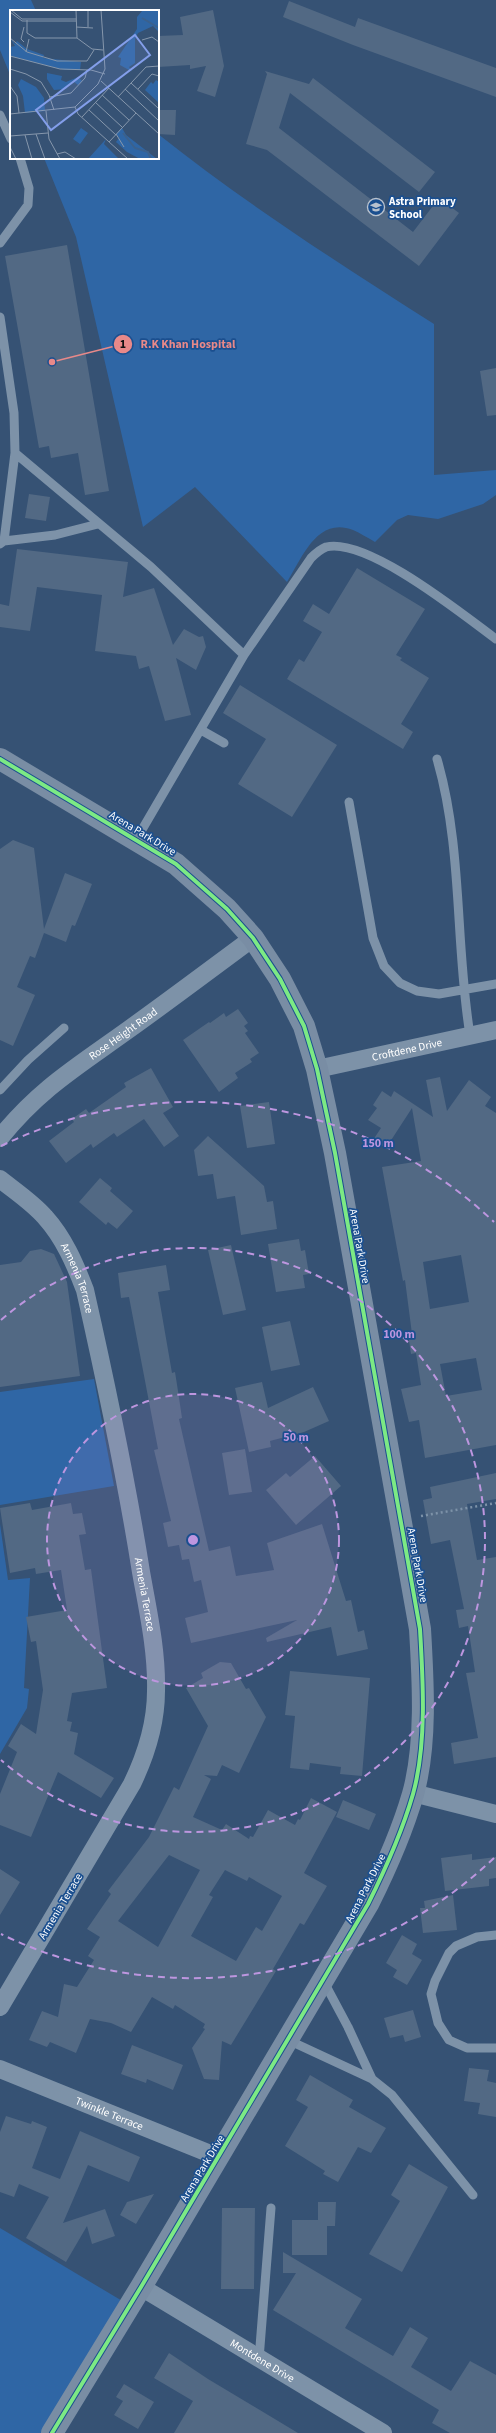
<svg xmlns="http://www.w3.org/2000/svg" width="496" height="2433" viewBox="0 0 496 2433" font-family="'Source Sans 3',sans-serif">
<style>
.green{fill:#2f66a5}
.building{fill:#526984;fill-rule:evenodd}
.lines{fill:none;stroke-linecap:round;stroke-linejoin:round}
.path{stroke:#7d92a8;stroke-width:2.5;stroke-dasharray:2 3;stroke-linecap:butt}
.lane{stroke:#7d92a8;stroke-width:9}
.street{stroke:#7d92a8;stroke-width:18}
.secondary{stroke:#798da4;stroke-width:22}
.cycleway-casing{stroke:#1b4f8f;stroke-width:6}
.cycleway{stroke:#7ce984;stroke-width:4}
.ring{fill:none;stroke:#bd96df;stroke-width:2;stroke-dasharray:7 5}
.labels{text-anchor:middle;stroke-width:3.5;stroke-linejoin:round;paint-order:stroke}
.poi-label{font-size:11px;font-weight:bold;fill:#fff;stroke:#1b4f8f;text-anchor:start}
.street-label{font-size:11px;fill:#fff;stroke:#1b4f8f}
.inset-river{fill:none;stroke:#3b618d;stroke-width:2}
.inset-road{fill:none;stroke:#8697ac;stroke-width:1}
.view{fill:#839eea;fill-opacity:0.15;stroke:#839eea;stroke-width:2}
.inset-edge{fill:none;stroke:#fff;stroke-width:2}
.centre{fill:#bd96df;stroke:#1b4f8f;stroke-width:2}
.ring-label{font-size:12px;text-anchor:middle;font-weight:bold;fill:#bd96df;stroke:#1b4f8f;stroke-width:3.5;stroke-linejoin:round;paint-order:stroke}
.leader{fill:none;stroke:#e88989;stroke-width:1.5}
.callout-dot{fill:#e88989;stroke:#1b4f8f;stroke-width:1.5}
.mark-label{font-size:12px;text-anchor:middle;font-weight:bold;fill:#111}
.callout-label{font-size:12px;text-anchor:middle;font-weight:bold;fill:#e88989;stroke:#1b4f8f;stroke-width:3.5;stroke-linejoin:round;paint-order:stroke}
</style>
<rect width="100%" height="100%" fill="#365274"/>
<!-- green -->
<path class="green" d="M0 0H31L36 11H11V77L0 50Z
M158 134C246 204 340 264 434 324V475L496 470V495L483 504 438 519 408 515 397 520 375 542C368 538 360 533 353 530 317 516 302 558 287 582L195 487 143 527 76 237 44 158H158Z
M94 1379 114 1486 0 1505V1392Z
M0 1524 8 1580 30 1578 24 1688 29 1689 27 1708 0 1754Z
M0 2228 129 2305 50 2433H0Z"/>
<!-- building -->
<path class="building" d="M289 1 355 27 358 18 496 68V97L353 45 283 17Z
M213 10 224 66 215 97 197 91 206 66 190 69V65L158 67V36L183 35 180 17Z
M265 71 309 84 313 78 435 172 419 192 290 93 279 128 413 232 439 198 459 213 419 266 267 150 246 144 267 74Z
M158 110H176L175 135 158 134Z
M67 245 109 491 85 495 78 453 51 458 49 446 39 448 5 256Z
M496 368V415L487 416 480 371Z
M29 494 50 497 46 521 25 518Z
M17 549 128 562 123 597 154 588 173 645 184 629 199 637 203 636 206 647 196 670 176 658 191 715 165 721 149 666 139 669 136 656 95 651 102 595 37 587 30 631 0 627V604L9 606Z
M357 568 425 609 396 655 402 658 400 660 429 678 401 724 413 732 403 749 287 679 299 659 304 662 322 632 303 621 313 604 329 614Z
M240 685 337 745 292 817 238 784 266 739 223 713Z
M13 840 34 848 44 929 65 873 92 884 75 926 72 925 66 942 44 933 35 958 30 956 17 987 35 995 13 1046 0 1040V849Z
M238 1009 248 1023 244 1026 248 1031 245 1033 259 1053 250 1059 252 1062 235 1073 238 1078 219 1092 183 1040 209 1022 210 1023 224 1013 226 1017Z
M151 1068 173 1107 163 1113 179 1136 164 1147 144 1119 117 1137 114 1133 93 1148 91 1144 66 1163 49 1141 74 1122 72 1119 86 1109 89 1113 126 1087 124 1083Z
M440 1077 447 1111 469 1080 491 1097 485 1106 496 1113V1445L425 1458 419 1420 409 1422 401 1389 421 1385 416 1353 411 1354 408 1334H412L405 1280 403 1281 382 1167 421 1161 412 1108 386 1148 373 1140 381 1128 368 1120 377 1108 373 1105 382 1091 391 1097 394 1091 433 1117 426 1080ZM461 1255 469 1302 430 1309 423 1262ZM476 1358 482 1390 446 1396 440 1364Z
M269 1102 275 1144 247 1148 240 1106Z
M208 1136 264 1186 267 1202 273 1201 277 1229 241 1235 235 1196 217 1199 213 1174 198 1176 194 1150Z
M100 1178 112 1188 110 1191 133 1211 117 1229 108 1222 106 1225 79 1202Z
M299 1239 301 1251 305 1250 309 1274 303 1275 305 1288 276 1292 268 1244Z
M231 1245 246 1310 223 1315 208 1250Z
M41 1249 54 1254 67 1282 80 1376 0 1387V1265L21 1262 30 1251Z
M166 1265 170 1290 158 1292 172 1373 175 1372 178 1391 182 1418 179 1419 209 1551 230 1546 236 1576 274 1570 267 1543 322 1524 346 1601 351 1600 358 1632 364 1630 368 1649 337 1656 331 1627 267 1642 266 1638 297 1620 191 1643 185 1618 208 1612 201 1580 194 1582 189 1559 182 1560 179 1545 168 1547 163 1523 171 1521 154 1450 158 1449 129 1297 121 1298 118 1273Z
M290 1321 300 1365 271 1371 262 1327Z
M262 1382 268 1408 313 1387 329 1421 304 1432 270 1441 271 1447 249 1452 235 1388Z
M245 1449 252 1492 229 1495 222 1453Z
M315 1456 341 1486 296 1525 266 1490 286 1473 290 1477Z
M496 1473V1499L467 1504 477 1560 496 1557V1757L454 1764 451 1743 478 1738 466 1673 475 1672 468 1626 459 1628 456 1610 464 1609 450 1540 431 1544 423 1500 432 1498 430 1487Z
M30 1503 32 1510 71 1503 73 1514 82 1513 86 1534 79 1535 85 1570 91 1569 107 1688 72 1693 67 1721 72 1722 70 1731 78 1733 74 1754 114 1778 101 1798 58 1772 31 1837 0 1825V1794L17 1752 8 1746 21 1724 36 1734 43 1690 36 1641 31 1642 26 1617 67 1610 61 1570 36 1574 35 1568 10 1573 0 1508Z
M220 1662 231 1663 246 1689 249 1688 266 1717 239 1773 222 1765 217 1776 204 1775 211 1779 193 1817 222 1830 226 1824 249 1839 250 1836 253 1837 268 1810 295 1825 298 1819 300 1820 311 1798 337 1812 304 1873 327 1886 304 1925 300 1923 273 1969 276 1971 231 2045 222 2041 219 2080 204 2079 192 2048 205 2029 203 2028 205 2024 175 2005 173 2009 152 1997 131 2032 111 2023 90 2019 76 2053 50 2042 47 2047 29 2040 42 2011 58 2017 64 1984 77 1987 94 1960 88 1956 100 1937 87 1929 111 1894 108 1891 149 1837 174 1787 179 1790 208 1726 186 1688 203 1678 201 1673ZM169 1855 200 1870 158 1947 118 1921ZM225 1870 247 1881 249 1877 282 1896 262 1931 256 1927 236 1961 191 1936 213 1897 209 1895Z
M290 1671 370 1678 362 1776 340 1774 341 1767 310 1763 309 1770 290 1768 295 1716 285 1715Z
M343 1800 376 1814 369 1830 336 1817Z
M472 1854V1860L496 1857V1878L489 1879V1886L445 1891 441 1858Z
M0 1869 20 1882 0 1915Z
M453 1895 457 1930 423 1933 420 1908H425L424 1901Z
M402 1935 417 1944 412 1954 422 1960 407 1985 393 1977 397 1970 386 1963Z
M413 2010 421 2037 405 2042 403 2035 390 2038 384 2018Z
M132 2045 183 2065 173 2090 147 2079 146 2083 121 2074Z
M469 2068 489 2070 487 2081 496 2083V2117L478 2114 480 2103 464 2101Z
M310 2075 353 2100 349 2107 386 2128 371 2153 358 2147 338 2182 323 2174 325 2171 285 2146 308 2107 296 2100Z
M6 2116 31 2124 32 2121 47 2127 32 2168 60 2179 80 2131 140 2157 129 2182 88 2165 63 2223 105 2209 115 2236 92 2244 87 2226 66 2262 26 2238 49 2197 19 2184 14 2197 0 2192V2132Z
M409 2164 448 2187 402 2272 369 2254 400 2201 391 2195Z
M154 2194 136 2224 120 2215 127 2202Z
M318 2202H336L335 2226H327V2255H292V2220H318Z
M222 2208H255L254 2289H221Z
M283 2252 362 2299 345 2328 393 2356 410 2327 428 2338 411 2367 451 2391 470 2361 496 2375V2433H450L432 2423 439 2410 273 2310 296 2273H283Z
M169 2353 208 2379 298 2433H174L193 2401 154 2378Z
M124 2384 154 2402 138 2429 114 2415 123 2401 116 2397Z"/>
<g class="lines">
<!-- path -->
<path class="path" d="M421 1516 496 1503"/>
<!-- lane -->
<path class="lane" d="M0 115 11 139
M0 243 28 205 29 188 20 158
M0 317 14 413 15 453 4 541 0 544
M15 453 151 567 244 655
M4 541 55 535 98 524
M201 730 224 743
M437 759C463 848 455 944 470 1035
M349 802 373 938 384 966 400 983 417 991 439 994 496 984
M136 840 244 655 311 558C315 554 321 549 326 547 367 537 462 614 496 639
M0 1090 28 1060 64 1028
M496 1935 477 1937 456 1946 449 1953 435 1981 431 1994 438 2023 449 2040 467 2048H496
M324 1982 348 2027 372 2079 392 2095 473 2195
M288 2040 372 2079
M259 2359 271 2208"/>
<!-- street -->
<g class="street">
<path id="s1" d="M317 1069 496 1030"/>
<path id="s2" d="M0 1138C39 1089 78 1066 128 1030 170 1000 211 969 253 938"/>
<path id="s3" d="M0 1179C15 1191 33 1203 45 1217 64 1238 75 1264 85 1290 106 1383 126 1477 141 1572 148 1611 157 1651 156 1691 156 1724 146 1755 132 1784L0 2007"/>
<path d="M413 1793 496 1814"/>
<path id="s4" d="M0 2069 218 2157"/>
<path id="s5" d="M141 2287 383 2433"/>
</g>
<!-- secondary -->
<path class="secondary" d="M0 759 176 864 227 909 253 938 280 979 304 1026 317 1069 335 1153 420 1629C423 1680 427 1744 413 1794 402 1832 386 1868 368 1904L141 2287 52 2433"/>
<!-- cycleway casing -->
<g class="cycleway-casing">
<path id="cycleway" d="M0 759 176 864 227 909 253 938 280 979 304 1026 317 1069 335 1153 420 1629C423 1680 427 1744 413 1794 402 1832 386 1868 368 1904L141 2287 52 2433"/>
</g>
<!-- cycleway -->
<use href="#cycleway" class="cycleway"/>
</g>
<!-- distance rings -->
<circle cx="193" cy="1540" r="146" fill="#bd96df" fill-opacity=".12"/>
<g class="ring">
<circle cx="193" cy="1540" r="146"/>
<path d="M1 1320A292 292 0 1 1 1 1760"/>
<path d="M494 1858A438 438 0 0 1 1 1934M1 1146A438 438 0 0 1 494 1222"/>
</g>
<!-- icons -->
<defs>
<g id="school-ring" transform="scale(0.9)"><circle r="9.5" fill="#1b4f8f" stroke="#b9c2ce" stroke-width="1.5"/><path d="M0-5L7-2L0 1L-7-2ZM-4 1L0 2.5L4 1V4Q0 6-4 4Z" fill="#b9c2ce"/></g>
</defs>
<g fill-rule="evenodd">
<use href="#school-ring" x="376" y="207"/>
</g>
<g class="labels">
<!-- poi labels -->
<g class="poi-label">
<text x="389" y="205">Astra Primary<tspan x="389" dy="13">School</tspan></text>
</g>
<!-- street labels -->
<g class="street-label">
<text transform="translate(143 833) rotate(31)" y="4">Arena Park Drive</text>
<text dy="4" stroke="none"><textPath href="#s2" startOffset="162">Rose Height Road</textPath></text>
<text dy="4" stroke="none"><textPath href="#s1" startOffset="92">Croftdene Drive</textPath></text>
<text transform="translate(360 1246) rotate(80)" y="4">Arena Park Drive</text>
<text dy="4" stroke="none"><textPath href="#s3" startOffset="129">Armenia Terrace</textPath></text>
<text transform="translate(418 1565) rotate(80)" y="4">Arena Park Drive</text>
<text dy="4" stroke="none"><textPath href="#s3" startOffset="453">Armenia Terrace</textPath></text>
<text transform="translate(365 1888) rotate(-63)" y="4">Arena Park Drive</text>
<text transform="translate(60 1906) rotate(-59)" y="4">Armenia Terrace</text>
<text dy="4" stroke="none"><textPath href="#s4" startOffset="118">Twinkle Terrace</textPath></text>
<text transform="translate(202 2168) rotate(-59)" y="4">Arena Park Drive</text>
<text dy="4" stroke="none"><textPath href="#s5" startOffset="142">Montdene Drive</textPath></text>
</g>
</g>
<!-- overview -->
<g transform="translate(10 10)">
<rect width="149" height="149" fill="#365274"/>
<path d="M149 0V22L143 16 128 23 125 29V53L119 57 122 61 119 60 110 55 111 48 108 47 127 19V7L132 1ZM0 28 5 34 7 31 17 39 34 45 33 48 71 52 70 60H55L0 46V37L5 36ZM37 63 52 66 51 70 56 72 68 67 72 71 68 75 63 71 56 79 44 80 37 69ZM11 69 26 77 34 88 35 101 15 103 13 86 8 75ZM146 70 149 72V93L135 80 141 72 143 74ZM71 118 78 123 70 134 63 129ZM112 118 116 125 147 149H130L117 142 106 132 109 128 106 124ZM96 129 94 134 109 149H78Z" fill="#2f66a5"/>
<path class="inset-river" d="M132 8 149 18M113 123 125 138 138 142 141 149"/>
<path class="inset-road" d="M1 0 12 9H66M66 0 67 28 82 39 93 40M0 2 12 11H66M17 10V23L25 28H67M14 17 11 29 14 32M66 17 83 18M78 17V0M0 28 17 42 47 51H77L84 40M132 30 142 27 149 32M16 42 19 29M0 46 50 59 81 60 95 64M0 59 16 64 31 72 39 85 44 100M91 71 149 124M121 73 149 99M0 76 7 86 9 103M115 79 149 111M128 79 142 64 149 66M92 85 119 110M40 87 61 83 75 68 77 60M108 87 136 57 149 56M85 92 112 117M65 97 68 104 118 149M79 100 106 125M36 101 39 129 50 149M0 104 65 97 88 74 95 59 91 0M72 107 99 78M26 124 35 149M106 124 114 137M15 125 22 149M0 126 38 123M99 132 126 103M0 137 6 149M47 144 55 142 66 149"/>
<path class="view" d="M125 25 140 45 41 120 26 100Z"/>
<rect width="149" height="149" class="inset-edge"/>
</g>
<circle cx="193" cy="1540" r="6" class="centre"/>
<g class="ring-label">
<text x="378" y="1147">150 m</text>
<text x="399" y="1338">100 m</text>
<text x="296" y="1441">50 m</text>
</g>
<!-- callouts -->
<path class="leader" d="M52 362L123 344"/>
<g class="callout-dot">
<circle cx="52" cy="362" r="4"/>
<circle cx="123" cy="344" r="10"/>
</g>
<g class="mark-label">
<text x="123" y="348">1</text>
</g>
<g class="callout-label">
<text x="188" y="348">R.K Khan Hospital</text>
</g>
</svg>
